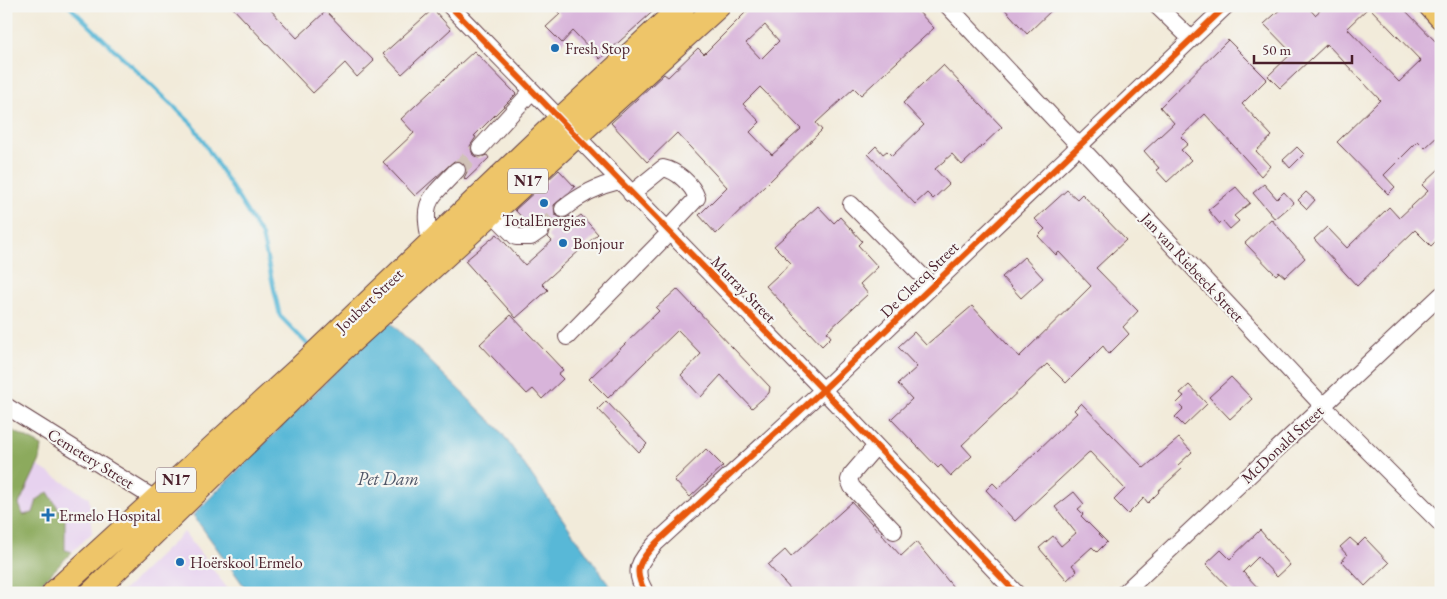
<svg xmlns="http://www.w3.org/2000/svg" width="1447" height="599" viewBox="0 0 1447 599" font-family="'EB Garamond',serif">
<style>
.built{fill:#e7d2ef}
.forest{fill:#8caa5d;stroke:#6b6444}
.water{fill:#59b8d7;stroke:#526c81}
.lines{fill:none;stroke-linecap:round;stroke-linejoin:round}
.stream{stroke:#59b8d7;stroke-width:4}
.building{fill:#d8b4da;fill-rule:evenodd}
.minor-tunnel{stroke:#d0c2b7;stroke-width:16;stroke-dasharray:16 8;stroke-linecap:butt}
.minor-casing{stroke:#633e45;stroke-width:18}
.highway-casing{stroke:#633e45;stroke-width:26}
.minor{stroke:#fff;stroke-width:16}
.highway{stroke:#eec569;stroke-width:24}
.cycleway-casing{stroke:#f6f6f2;stroke-width:9}
.cycleway{stroke:#e8590c;stroke-width:6}
.poi-dot{fill:#1f6fb2;stroke:#f6f6f2;stroke-width:2}
.labels{text-anchor:middle;stroke-width:4.5;stroke-linejoin:round;paint-order:stroke}
.shield{fill:#f6f6f2;stroke:#7e6067;stroke-width:1}
.shield-label{font-size:15px;font-weight:bold;fill:#4a1f2b}
.poi-label{font-size:16px;fill:#4a1f2b;stroke:#f6f6f2;text-anchor:start}
.street-label{font-size:16px;fill:#4a1f2b;stroke:#f6f6f2}
.water-label{font-size:18px;font-style:italic;fill:#4f5567;stroke:#f6f6f2}
</style>
<rect width="100%" height="100%" fill="#f6f6f2"/>
<filter id="ink" filterUnits="userSpaceOnUse"><feTurbulence type="fractalNoise" baseFrequency=".02" numOctaves="2"/><feDisplacementMap in="SourceGraphic" scale="10" xChannelSelector="R" yChannelSelector="G"/><feConvolveMatrix kernelMatrix="1 2 1 2 8 2 1 2 1" color-interpolation-filters="sRGB"/></filter>
<filter id="wash" filterUnits="userSpaceOnUse"><feTurbulence type="fractalNoise" baseFrequency=".0096" numOctaves="4" result="noise"/><feDisplacementMap in="SourceGraphic" scale="20" xChannelSelector="R" yChannelSelector="G"/><feGaussianBlur stdDeviation="1.12" result="paint"/><feColorMatrix in="noise" values="0 0 0 0 0 0 0 0 0 0 0 0 0 0 0 0 0 1.4 0 .05"/><feComposite in="paint" operator="in"/></filter>
<g filter="url(#wash)">
<rect width="100%" height="100%" fill="#f2ebda"/>
<!-- built -->
<path class="built" d="M6 446 89 498 92 533 29 593H6Z
M184 532 231 593H121Z"/>
<!-- forest -->
<path class="forest" d="M6 427 42 446 40 460 19 504 23 515 33 513 37 500 48 492 65 519V550L72 552 32 593H6Z"/>
<!-- water -->
<path class="water" d="M388 320 499 429 615 593H249L193 515Z"/>
<g class="lines">
<!-- stream -->
<path class="stream" d="M69 6 193 125 262 236 280 316 310 347"/>
</g>
<g id="blocks">
<!-- building -->
<path class="building" d="M231 6H267L297 38 326 11 374 61 357 77 345 63 313 93Z
M552 6H659L600 59 573 31 562 43 546 27 560 14Z
M752 6H842L846 11 851 6H913L934 28 861 95 854 88 816 123 822 130 716 234 699 215 727 187 677 133 647 162 611 123 664 74 668 77 698 48 704 54ZM765 25 779 41 761 59 746 43ZM760 87 801 129 772 155 750 132 760 122 743 104Z
M1002 6H1056L1027 34Z
M1284 6H1307L1315 15 1325 6H1401L1441 47V133L1425 148 1418 141 1384 175 1395 187 1388 194 1337 142 1380 100 1327 44 1280 88 1268 76 1292 53 1264 24ZM1369 7 1421 61 1399 82 1347 28Z
M433 9 451 29 402 74 383 54Z
M1228 40 1267 79 1242 104 1272 136 1256 151 1270 166 1261 176 1205 114 1181 137 1188 144 1181 150 1191 160 1167 182 1156 170 1159 168 1144 151 1174 123 1160 107Z
M474 51 516 94 474 136 476 137 470 146 473 155 478 158 487 155 489 158 466 180 464 178 467 172 464 163 454 161 415 196 383 162 414 133 401 119Z
M943 65 1002 127 962 165 952 154 935 169 949 184 933 199 927 193 915 204 868 154 876 146 883 154 887 151 892 156 924 125 903 103Z
M1297 147 1304 154 1290 168 1283 160Z
M1441 167V236L1431 246 1415 230 1357 286 1314 239 1327 227 1347 248 1389 207 1399 218 1428 191 1422 185Z
M559 170 575 187 554 205 555 215 564 219 570 216 574 220 581 215 598 234 542 284 548 290 516 318 465 261 497 234 525 265 552 241 548 237 551 230 549 224 541 220 530 226 515 210Z
M1264 184 1277 199 1284 192 1294 203 1275 219 1253 193Z
M1236 187 1250 203 1234 216 1239 221 1230 229 1223 221 1220 224 1208 210Z
M1067 190 1077 199 1082 194 1126 240 1096 268 1138 311 1123 327 1129 334 1109 354 1103 346 1066 383 1047 364 962 445 972 456 951 476 941 465 938 468 891 419 912 399 898 384 917 367 898 347 914 332 926 345 972 306 1019 357 1091 286 1059 252 1056 255 1038 236 1045 229 1035 219Z
M1306 192 1315 200 1307 209 1298 200Z
M818 206 834 223 840 217 862 241 858 245 878 267 860 284 868 294 827 332 831 337 822 346 766 286 791 263 774 246Z
M1271 219 1305 258 1285 277 1279 272 1276 275 1245 243Z
M1024 257 1043 278 1021 298 1002 277Z
M677 289 770 387 769 393 752 408 721 375 701 397 681 375 701 354 678 330 608 398 589 379 659 311 656 308Z
M511 315 563 370 558 374 563 379 542 399 533 389 527 394 480 344Z
M1231 377 1252 399 1230 419 1209 397Z
M1189 385 1207 404 1184 426 1175 417 1183 409 1177 403 1184 396 1180 393Z
M606 401 647 444 639 452 598 409Z
M1081 403 1144 468 1179 438 1192 452 1178 465 1182 469 1158 491 1159 492 1148 503 1144 498 1128 514 1114 500 1125 489 1090 452 1088 453 1015 521 986 490 993 483 998 488 1077 413 1074 410Z
M706 449 723 466 690 497 674 480Z
M1074 492 1084 504 1078 509 1083 514 1081 516 1107 542 1097 552 1092 547 1072 565 1077 571 1067 580 1039 548 1053 536 1061 546 1076 533 1055 507Z
M852 502 901 556 916 542 953 587 946 593H794L768 565 785 550 791 557Z
M1260 530 1290 565 1277 577 1258 557 1243 572 1263 593H1234L1206 564 1221 550 1230 559Z
M1350 538 1358 545 1365 538 1389 563 1365 586 1342 561 1347 555 1340 547Z"/>
</g>
</g>
<g filter="url(#ink)">
<use href="#blocks" fill-opacity="0" stroke="#633e45" stroke-width="1"/>
<g class="lines">
<!-- minor-tunnel -->
<path class="minor-tunnel" d="M457 170 480 148
M541 230 563 209"/>
<!-- minor casing -->
<g class="minor-casing">
<path id="minor" d="M450 6 823 390 1016 593
M948 6 1323 406 1441 524
M1157 6 1191 39
M480 148 531 92
M631 194 663 168C677 171 692 184 697 198L667 230
M851 204 932 286
M563 209C580 195 597 186 619 181
M492 213 516 237H531L541 230
M430 242C422 199 428 201 457 170
M567 337 669 233
M6 406 163 504
M876 446 851 475 849 480 852 487 894 531
M646 593C631 569 640 561 657 542L823 390 1226 6
M1124 593 1441 295"/>
</g>
<!-- highway casing -->
<g class="highway-casing">
<path id="highway" d="M1431 6 1441 17
M54 593 299 369 560 120 683 6
M92 593 337 354 718 6"/>
</g>
<!-- minor -->
<use href="#minor" class="minor"/>
<!-- highway -->
<use href="#highway" class="highway"/>
<!-- cycleway casing -->
<g class="cycleway-casing">
<path id="cycleway" d="M450 6 823 390 1016 593
M646 593C631 569 640 561 657 542L823 390 1226 6"/>
</g>
<!-- cycleway -->
<use href="#cycleway" class="cycleway"/>
</g>
</g>
<!-- markers -->
<g class="poi-dot">
<circle cx="555" cy="48" r="5"/>
<circle cx="544" cy="203" r="5"/>
<circle cx="563" cy="243" r="5"/>
<path d="M45.5 507.5h5v5h5v5h-5v5h-5v-5h-5v-5h5z"/>
<circle cx="180" cy="562" r="5"/>
</g>
<g class="labels">
<!-- shield labels -->
<g class="shield">
<rect x="508" y="168.5" width="40" height="25" rx="4"/>
<rect x="156" y="467.5" width="40" height="25" rx="4"/>
</g>
<g class="shield-label">
<text x="528" y="186">N17</text>
<text x="176" y="485">N17</text>
</g>
<!-- poi labels -->
<g class="poi-label">
<text x="565" y="54">Fresh Stop</text>
<text x="544" y="226" text-anchor="middle">TotalEnergies</text>
<text x="573" y="249">Bonjour</text>
<text x="59" y="521">Ermelo Hospital</text>
<text x="190" y="568">Hoërskool Ermelo</text>
</g>
<!-- street labels -->
<g class="street-label">
<text transform="translate(1193 267) rotate(47)" y="6">Jan van Riebeeck Street</text>
<text transform="translate(919 279) rotate(-44)" y="6">De Clercq Street</text>
<text transform="translate(744 289) rotate(46)" y="6">Murray Street</text>
<text transform="translate(369 300) rotate(-43)" y="6">Joubert Street</text>
<text transform="translate(1282 444) rotate(-43)" y="6">McDonald Street</text>
<text transform="translate(91 458) rotate(32)" y="6">Cemetery Street</text>
</g>
<!-- water labels -->
<g class="water-label">
<text x="388" y="485">Pet Dam</text>
</g>
</g>
<!-- margin -->
<rect width="1447" height="599" fill="none" stroke="#f6f6f2" stroke-width="25"/>
<!-- scale -->
<path d="M1254 55v8h98v-8" fill="none" stroke="#4a1f2b" stroke-width="2.5"/>
<text x="1262" y="55" font-size="15" fill="#4a1f2b" stroke="#f6f6f2" stroke-width="4" paint-order="stroke">50 m</text>
</svg>
